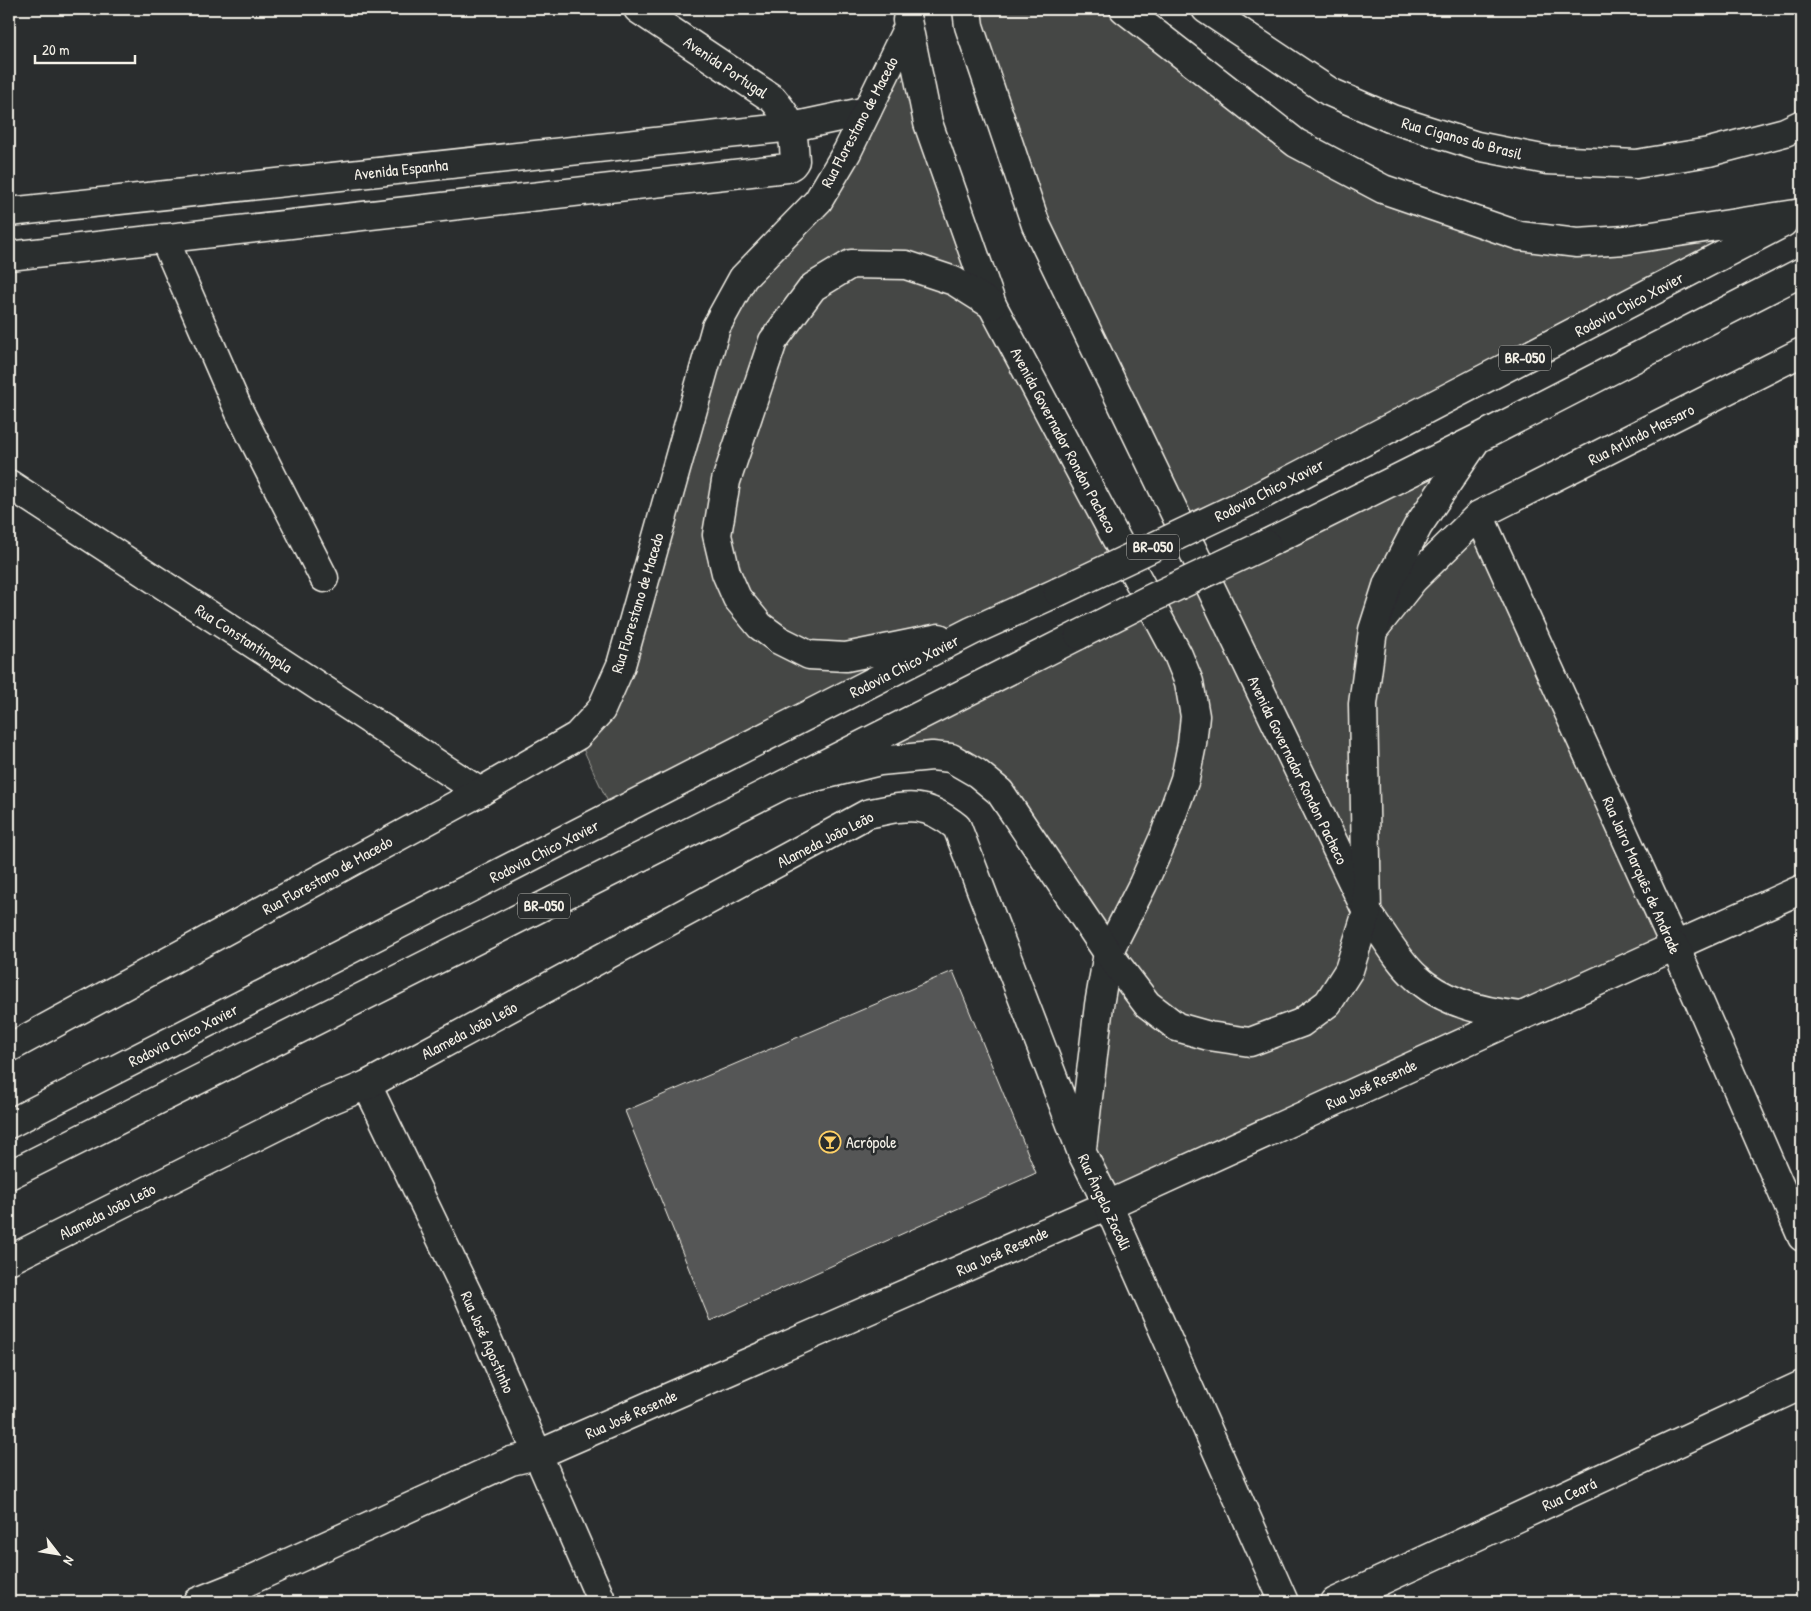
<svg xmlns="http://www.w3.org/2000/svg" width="1811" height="1611" viewBox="0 0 1811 1611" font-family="'Patrick Hand',sans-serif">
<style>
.green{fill:#444645;stroke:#9c9c96}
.building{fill:#555756;stroke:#f4f1e8}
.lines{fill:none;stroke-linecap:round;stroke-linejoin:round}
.minor-casing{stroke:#f4f1e8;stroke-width:31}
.major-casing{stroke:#f4f1e8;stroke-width:31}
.highway-casing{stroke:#f4f1e8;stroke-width:31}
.minor{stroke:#2a2d2e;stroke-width:28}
.major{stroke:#2a2d2e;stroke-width:28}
.highway{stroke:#2a2d2e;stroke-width:28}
.highway-bridge-casing{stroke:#f4f1e8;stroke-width:31;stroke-linecap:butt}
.highway-bridge{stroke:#2a2d2e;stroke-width:28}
.labels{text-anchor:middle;stroke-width:5;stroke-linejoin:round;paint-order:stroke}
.shield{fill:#2a2d2e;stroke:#b7b6b0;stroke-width:1}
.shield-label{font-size:15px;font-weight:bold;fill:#f4f1e8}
.street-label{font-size:16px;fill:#f4f1e8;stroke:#2a2d2e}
.poi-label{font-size:16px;fill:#f4f1e8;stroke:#2a2d2e;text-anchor:start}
</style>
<rect width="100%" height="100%" fill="#2a2d2e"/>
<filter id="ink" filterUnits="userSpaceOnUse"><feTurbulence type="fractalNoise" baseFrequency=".02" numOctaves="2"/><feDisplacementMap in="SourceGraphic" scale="10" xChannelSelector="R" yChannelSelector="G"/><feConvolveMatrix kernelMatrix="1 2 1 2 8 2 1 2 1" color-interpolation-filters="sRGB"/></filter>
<g filter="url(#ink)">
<!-- green -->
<path class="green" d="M967 9H1124L1296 143 1520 236 1802 213 1181 534 1036 225Z
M908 27 992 305 1127 560 614 815 577 736 601 710 716 327 818 200Z
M1477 439 1388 583 1479 515 1675 946 1108 1205 1082 1153 1108 953 1000 792 951 758 783 785 1209 571Z"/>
<!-- building -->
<path class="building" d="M953 971 1036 1173 710 1321 625 1111Z"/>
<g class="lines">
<!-- minor casing -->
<g class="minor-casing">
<path id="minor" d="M1206 9 1330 92 1392 119 1477 146 1547 160 1636 164 1709 152 1785 132 1802 124
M9 212 792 127 867 111
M164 238 240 413 324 578
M9 256 787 168 792 165 795 161C793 130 794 124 773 99L638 9
M9 484 480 792
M1479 515 1675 946 1802 889
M1375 628 1413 580 1479 515 1802 352
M367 1085 470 1299 602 1602
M197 1602 242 1584 511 1461 537 1455 1108 1205"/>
</g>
<!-- major casing -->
<g class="major-casing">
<path id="major" d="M967 9 969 26 1036 225 1367 912C1382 932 1397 960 1416 977 1443 1003 1484 1012 1520 1016
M907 20 928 123 992 305 1178 655 1189 682 1195 716 1192 744 1185 779 1164 837 1143 884 1108 953 1099 1005 1082 1148
M9 1048 480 792 577 736 601 710 621 665 716 327 743 278 818 201 847 152 908 27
M1108 1205 1675 946 1802 1237
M9 1260 321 1104 367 1085 867 814C906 806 924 800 957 827L1082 1153 1108 1205 1284 1602
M1335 1602 1802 1385"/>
</g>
<!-- highway casing -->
<g class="highway-casing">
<path id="highway" d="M1124 9 1296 143 1383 189 1520 236 1577 243 1626 240 1802 213
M1248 502 1783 223
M1266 544 1477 439 1802 272
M939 638 846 657 809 655 779 640 760 626 737 598 726 573 717 535 726 481 773 341 813 287 851 264 906 265 954 281 992 305
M783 785 880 761 932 756 951 758 977 773 1000 792 1108 953 1147 1004 1177 1027 1209 1036 1250 1042 1301 1023 1328 1003 1349 970 1367 912 1363 704 1373 630 1388 583 1418 526 1477 439
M9 1124 972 631 1058 592
M9 1175 783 785 1079 635"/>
</g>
<!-- minor -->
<use href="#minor" class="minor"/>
<!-- major -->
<use href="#major" class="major"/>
<!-- highway -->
<use href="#highway" class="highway"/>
<!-- highway-bridge casing -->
<g class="highway-bridge-casing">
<path id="highway-bridge" d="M1058 592 1248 502
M1079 635 1148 600 1266 544"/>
</g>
<!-- highway-bridge -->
<use href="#highway-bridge" class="highway-bridge"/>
</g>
</g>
<!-- icons -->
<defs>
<g id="bar-ring" transform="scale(1.125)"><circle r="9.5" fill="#2a2d2e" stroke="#ffd166" stroke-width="1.5"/><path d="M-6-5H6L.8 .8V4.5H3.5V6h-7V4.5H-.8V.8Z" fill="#ffd166"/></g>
</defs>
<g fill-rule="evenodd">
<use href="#bar-ring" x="830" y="1142"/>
</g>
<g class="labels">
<!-- shield labels -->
<g class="shield">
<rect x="1499" y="345.5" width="52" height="25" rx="4"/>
<rect x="1127" y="534.5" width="52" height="25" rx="4"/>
<rect x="518" y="893.5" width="52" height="25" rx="4"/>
</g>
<g class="shield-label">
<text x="1525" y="363">BR-050</text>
<text x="1153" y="552">BR-050</text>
<text x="544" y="911">BR-050</text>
</g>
<!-- street labels -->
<g class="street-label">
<text transform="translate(726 67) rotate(34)" y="6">Avenida Portugal</text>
<text transform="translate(859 122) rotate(-62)" y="6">Rua Florestano de Macedo</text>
<text transform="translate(1462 138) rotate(15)" y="6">Rua Ciganos do Brasil</text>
<text transform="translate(401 169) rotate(-6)" y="6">Avenida Espanha</text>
<text transform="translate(1629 304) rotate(-28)" y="6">Rodovia Chico Xavier</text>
<text transform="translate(1641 434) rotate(-27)" y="6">Rua Arlíndo Massaro</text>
<text transform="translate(1064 440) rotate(62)" y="6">Avenida Governador Rondon Pacheco</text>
<text transform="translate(1269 490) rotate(-27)" y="6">Rodovia Chico Xavier</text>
<text transform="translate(637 603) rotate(-73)" y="6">Rua Florestano de Macedo</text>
<text transform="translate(244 638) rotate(33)" y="6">Rua Constantinopla</text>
<text transform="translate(904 666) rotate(-27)" y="6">Rodovia Chico Xavier</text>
<text transform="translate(1298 770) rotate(64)" y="6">Avenida Governador Rondon Pacheco</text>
<text transform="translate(825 839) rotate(-27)" y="6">Alameda João Leão</text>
<text transform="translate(544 851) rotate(-27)" y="6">Rodovia Chico Xavier</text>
<text transform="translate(327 875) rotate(-29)" y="6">Rua Florestano de Macedo</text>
<text transform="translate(1642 875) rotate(66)" y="6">Rua Jairo Marquês de Andrade</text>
<text transform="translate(469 1030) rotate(-28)" y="6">Alameda João Leão</text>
<text transform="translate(183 1035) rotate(-27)" y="6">Rodovia Chico Xavier</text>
<text transform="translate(1371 1084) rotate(-25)" y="6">Rua José Resende</text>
<text transform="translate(1105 1202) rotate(65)" y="6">Rua Ângelo Zocolli</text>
<text transform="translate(107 1211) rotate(-27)" y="6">Alameda João Leão</text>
<text transform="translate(1002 1251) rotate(-24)" y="6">Rua José Resende</text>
<text transform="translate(488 1342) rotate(66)" y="6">Rua José Agostinho</text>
<text transform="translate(631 1414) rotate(-24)" y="6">Rua José Resende</text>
<text transform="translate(1569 1494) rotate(-25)" y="6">Rua Ceará</text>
</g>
<!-- poi labels -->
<g class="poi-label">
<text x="846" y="1148">Acrópole</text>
</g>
</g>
<!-- margin -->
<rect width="1811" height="1611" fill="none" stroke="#2a2d2e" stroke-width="30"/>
<rect x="15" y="15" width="1781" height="1581" fill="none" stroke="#f4f1e8" stroke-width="2" filter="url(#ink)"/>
<!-- north arrow -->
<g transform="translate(58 1554) rotate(121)" stroke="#2a2d2e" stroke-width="4" paint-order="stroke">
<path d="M0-4L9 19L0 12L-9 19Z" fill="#f4f1e8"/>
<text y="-8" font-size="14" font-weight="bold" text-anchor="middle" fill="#f4f1e8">N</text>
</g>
<!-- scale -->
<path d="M35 55v8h100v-8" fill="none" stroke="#f4f1e8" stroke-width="2.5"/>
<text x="42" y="55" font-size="15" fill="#f4f1e8" stroke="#2a2d2e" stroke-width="4" paint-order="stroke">20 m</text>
</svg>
